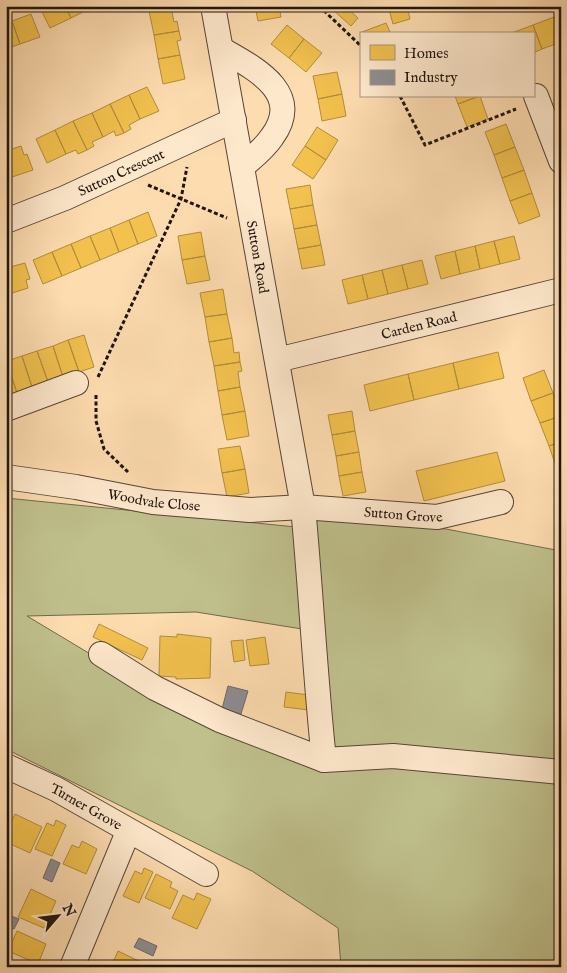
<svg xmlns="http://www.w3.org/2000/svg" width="567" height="973" viewBox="0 0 567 973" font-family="'IM FELL English',serif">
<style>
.green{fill:#bfc08c;stroke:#6f6a4d}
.homes{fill:#f2c14e;stroke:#b38d3b}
.industry{fill:#8d8d92;stroke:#6c696a}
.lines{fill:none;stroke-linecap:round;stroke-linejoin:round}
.minor-casing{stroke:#564636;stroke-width:26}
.path{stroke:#1f140e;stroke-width:3;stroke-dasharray:4 2.5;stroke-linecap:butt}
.minor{stroke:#fee8cc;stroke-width:24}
.labels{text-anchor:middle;stroke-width:5;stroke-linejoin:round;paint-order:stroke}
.street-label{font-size:14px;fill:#1f140e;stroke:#fee8cc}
</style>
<rect width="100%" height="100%" fill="#fddcb0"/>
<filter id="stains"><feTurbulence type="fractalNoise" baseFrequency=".004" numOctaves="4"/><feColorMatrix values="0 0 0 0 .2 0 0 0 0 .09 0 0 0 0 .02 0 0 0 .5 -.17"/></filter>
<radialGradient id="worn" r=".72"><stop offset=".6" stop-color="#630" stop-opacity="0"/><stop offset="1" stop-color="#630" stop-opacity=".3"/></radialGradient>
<!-- green -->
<path class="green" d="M6 498 296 527 302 629 196 612 27 616 187 712 388 765 561 781V967H341L338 928 252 871 6 749Z
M316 520 446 529 561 551V765L401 748 332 747Z"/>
<!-- homes -->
<path class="homes" d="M39 6H65L71 18 50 28Z
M65 6H91V8L71 18Z
M148 6H171V7L149 11Z
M255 6H279L281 17 258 21Z
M335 6H345L358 18 351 26 332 9Z
M388 6H407L410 19 393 24Z
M171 7 174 22 177 21 179 31 154 35 149 11Z
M31 14 40 37 20 44 12 21Z
M554 17 558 26 561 25V42L542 49 533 25Z
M12 21 20 44 6 49V23Z
M386 23 391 34H362V32Z
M287 25 304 39 289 58 271 44Z
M533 25 542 49 533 53V34H509Z
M179 31 181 40 177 41 180 55 158 59 154 35Z
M304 39 322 53 306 72 289 58Z
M180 55 185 79 163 84 158 59Z
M337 72 342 94 318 99 313 76Z
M147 87 159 111 140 119 129 95Z
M342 94 346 116 322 121 318 99Z
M129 95 140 119 129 125 131 129 124 133 110 104Z
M455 96H479L458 104Z
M480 96 488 119 467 127 458 104Z
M110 104 124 133 116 136 114 131 103 137 92 113Z
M92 113 103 137 92 142 94 146 87 150 73 121Z
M73 121 87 150 78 154 76 150 66 154 55 130Z
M506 124 515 147 494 155 485 132Z
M317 127 338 140 326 160 305 146Z
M55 130 66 154 47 163 36 139Z
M21 146 24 155 27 154 33 170 6 179V151Z
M305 146 326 160 313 179 292 165Z
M515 147 524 170 502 178 494 155Z
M524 170 532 193 510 201 502 178Z
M310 185 313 205 290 209 286 189Z
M532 193 540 216 519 224 510 201Z
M313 205 317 225 294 229 290 209Z
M148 212 157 236 138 244 129 220Z
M129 220 138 244 119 252 110 228Z
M317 225 321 245 298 249 294 229Z
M110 228 119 252 100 260 90 236Z
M201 232 205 256 182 260 178 236Z
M90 236 100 260 81 268 71 244Z
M514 236 520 259 500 264 494 241Z
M494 241 500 264 480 269 475 246Z
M71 244 81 268 62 276 52 252Z
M321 245 325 265 302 269 298 249Z
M475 246 480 269 460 274 455 251Z
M455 251 460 274 441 279 435 256Z
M52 252 62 276 43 284 33 260Z
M205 256 210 280 187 284 182 260Z
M422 260 428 284 408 289 402 265Z
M25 263 30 279 26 280 28 288 6 295V268Z
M402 265 408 289 388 294 382 270Z
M382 270 388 294 368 299 362 275Z
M362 275 368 299 348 304 342 280Z
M223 289 227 314 205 317 200 293Z
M227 314 232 338 209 342 205 317Z
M84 335 94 367 79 372 68 340Z
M232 338 234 353 239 352 240 362 214 366 209 342Z
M68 340 79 372 63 377 53 346Z
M53 346 63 377 48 382 37 351Z
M37 351 48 382 32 387 22 356Z
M498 352 504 378 459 389 453 363Z
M22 356 32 387 17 393 7 361Z
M6 361 17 393 6 396Z
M240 362 242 371 238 372 240 387 218 391 214 366Z
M453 363 459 389 414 400 408 374Z
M544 370 553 393 531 401 523 378Z
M408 374 414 400 370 411 364 385Z
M240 387 245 411 222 415 218 391Z
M553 393 558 406 560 405 561 408V416L540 423 531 401Z
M245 411 249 436 227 440 222 415Z
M352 411 355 431 332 435 328 415Z
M561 416V442L549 446 540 423Z
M355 431 359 452 336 456 332 435Z
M561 442V468L557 469 549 446Z
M240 446 245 469 222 473 218 449Z
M359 452 362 472 339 476 336 456Z
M497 452 505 481 424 501 416 471Z
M245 469 249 493 227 497 222 473Z
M362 472 366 492 343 496 339 476Z
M99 624 148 648 142 660 93 637Z
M177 634 211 638 210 678 176 679V677L159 676 160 636 177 637Z
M265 637 269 664 250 666 246 640Z
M243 640 245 660 234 662 231 641Z
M286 692 309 695V710L284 707Z
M15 814 42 827 30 853 6 842V833Z
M56 820 66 825 52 856 35 849 47 823 54 826Z
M82 841 97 849 86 874 63 864 72 845 79 848Z
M144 868 153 872 139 903 123 896 135 871 142 874Z
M156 874 172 882 170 887 178 891 170 909 145 898Z
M31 889 56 901 44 928 18 917Z
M197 893 211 899 197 929 172 918 183 895 194 900Z
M17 931 46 944 38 964 8 951Z
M118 951 143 963 141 967H111Z"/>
<!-- industry -->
<path class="industry" d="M228 686 248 691 241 714 222 709Z
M51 859 60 863 52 882 43 878Z
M6 914 19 919 14 929 6 926Z
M139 938 157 946 153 956 134 947Z"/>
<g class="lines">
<!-- minor casing -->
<g class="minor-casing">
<g id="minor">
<path id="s1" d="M213 6 303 507C311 591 315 676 324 760L393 756 561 772"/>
<path d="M221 49C252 67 305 92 272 137 264 149 252 158 242 167"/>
<path d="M536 96 561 161"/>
<path id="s2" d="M6 221 65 198 234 120"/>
<path id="s3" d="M277 360 561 290"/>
<path d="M6 409 76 383"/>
<path id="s4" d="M6 477 76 487 153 502 250 510 303 507 437 517 501 502"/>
<path d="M101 654 155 688 220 720 324 760"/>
<path id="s5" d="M6 766 56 789 206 874"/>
<path d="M72 967 128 832"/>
</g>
</g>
<!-- path -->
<path class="path" d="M319 6 361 46
M400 96 425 145 516 109
M148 185 227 218
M98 377 181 199 187 167
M96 395V421L104 449 128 472"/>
<!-- minor -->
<use href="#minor" class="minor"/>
</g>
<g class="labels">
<!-- street labels -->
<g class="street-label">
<text dy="5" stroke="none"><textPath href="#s2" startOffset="125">Sutton Crescent</textPath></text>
<text dy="5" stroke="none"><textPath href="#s1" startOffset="255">Sutton Road</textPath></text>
<text dy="5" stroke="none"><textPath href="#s3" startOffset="146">Carden Road</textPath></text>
<text dy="5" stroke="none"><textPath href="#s4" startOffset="150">Woodvale Close</textPath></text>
<text dy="5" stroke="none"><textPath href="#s4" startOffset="400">Sutton Grove</textPath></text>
<text dy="5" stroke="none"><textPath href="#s5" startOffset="90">Turner Grove</textPath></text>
</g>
</g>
<!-- margin -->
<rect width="567" height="973" fill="none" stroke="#fddcb0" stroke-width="25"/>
<rect x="8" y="8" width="552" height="958" fill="none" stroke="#1f140e" stroke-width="2.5"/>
<rect x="12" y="12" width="542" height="948" fill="none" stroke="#1f140e"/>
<!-- legend -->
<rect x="360" y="32" width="175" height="65" fill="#fee8cc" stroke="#a59380"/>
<rect x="370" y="45" width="25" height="15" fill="#f2c14e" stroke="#a59380"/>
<text x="404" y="58" font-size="15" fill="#1f140e">Homes</text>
<rect x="370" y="70" width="25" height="15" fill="#8d8d92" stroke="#a59380"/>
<text x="404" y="82" font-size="15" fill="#1f140e">Industry</text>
<!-- north arrow -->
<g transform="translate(58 916) rotate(62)" stroke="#fee8cc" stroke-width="4" paint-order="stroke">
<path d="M0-4L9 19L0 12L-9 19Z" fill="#1f140e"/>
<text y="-8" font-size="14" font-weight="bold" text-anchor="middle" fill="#1f140e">N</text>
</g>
<rect width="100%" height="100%" filter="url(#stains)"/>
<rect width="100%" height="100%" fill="url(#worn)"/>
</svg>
